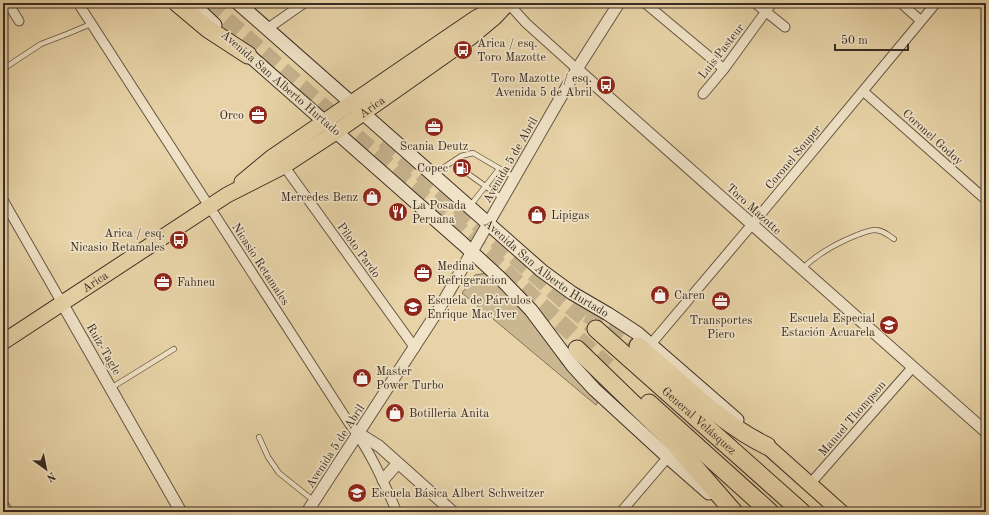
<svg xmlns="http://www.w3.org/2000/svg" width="989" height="515" viewBox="0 0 989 515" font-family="'Old Standard TT',serif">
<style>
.green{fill:#cab791;stroke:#82725a}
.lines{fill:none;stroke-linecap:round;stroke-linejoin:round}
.motorway-tunnel{stroke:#c5b28d;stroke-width:17;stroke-dasharray:17 8;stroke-linecap:butt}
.service-casing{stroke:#665644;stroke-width:6}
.minor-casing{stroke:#665644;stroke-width:11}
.tertiary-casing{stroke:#665644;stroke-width:13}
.secondary-casing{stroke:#3b2d23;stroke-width:15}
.primary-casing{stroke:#3b2d23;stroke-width:17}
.motorway-casing{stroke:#3b2d23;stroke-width:19}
.service{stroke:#efe2c6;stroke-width:4.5}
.minor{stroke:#efe2c6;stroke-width:9}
.tertiary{stroke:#efe2c6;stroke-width:11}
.secondary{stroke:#efe2c6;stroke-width:13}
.primary{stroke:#e7d3a7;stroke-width:15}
.motorway{stroke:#e7d3a7;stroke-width:17}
.labels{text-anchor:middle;stroke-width:3.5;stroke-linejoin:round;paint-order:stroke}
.poi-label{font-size:12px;fill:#3b2d23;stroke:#efe2c6;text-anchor:start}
.street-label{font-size:12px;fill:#3b2d23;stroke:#efe2c6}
</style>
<rect width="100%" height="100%" fill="#e7d3a7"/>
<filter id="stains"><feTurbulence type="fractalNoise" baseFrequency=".005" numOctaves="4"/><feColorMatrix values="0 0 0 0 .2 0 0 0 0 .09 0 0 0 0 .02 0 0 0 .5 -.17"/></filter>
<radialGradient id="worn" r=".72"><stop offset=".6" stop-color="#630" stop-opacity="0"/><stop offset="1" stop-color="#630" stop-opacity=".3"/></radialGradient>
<!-- green -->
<path class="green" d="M488 273 507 289 552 346 562 364 599 401 596 405 462 293 475 275Z"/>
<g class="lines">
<!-- motorway-tunnel -->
<path class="motorway-tunnel" d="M208 3 486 253 541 305 608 366
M384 140 596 329
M587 314 617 331 638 346"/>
<!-- service casing -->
<g class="service-casing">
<path id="service" d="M3 69 41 44 67 34 91 24
M467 173 502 198
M434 174 461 156 473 153 514 177
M470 206 499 169
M802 269C818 253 837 243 857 235 863 233 869 230 875 230 883 230 888 235 894 239
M111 388 174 349
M259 437 268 457 279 473 314 501"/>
</g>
<!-- minor casing -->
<g class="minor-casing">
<path id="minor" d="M8 3 19 21
M78 3 349 423C370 450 383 481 397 512
M508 3 526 23 577 69
M645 3 724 69
M755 3 785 27
M901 3 921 21
M267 29 304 3
M863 91 986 200
M703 94 724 69 772 3
M284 166 415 348
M3 200 62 303
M651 344 760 215 936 3
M810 484 912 368
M3 504 8 512
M621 512 668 457"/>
</g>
<!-- tertiary casing -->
<g class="tertiary-casing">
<path id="tertiary" d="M577 69 986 432
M62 303 181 512
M358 433 379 446 453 512
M383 480 398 463
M307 512 439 309 577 69 619 3"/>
</g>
<!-- secondary casing -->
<g class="secondary-casing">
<g id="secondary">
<path d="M192 3 215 25"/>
<path id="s1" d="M238 3 542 271 572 293 608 314 637 333 737 420"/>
<path d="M242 49 462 243 501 279 531 310 573 366 594 389 668 457 709 493"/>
</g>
</g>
<!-- primary casing -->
<g class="primary-casing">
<g id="primary">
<path d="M242 182 271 158 451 35 476 18 499 6"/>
<path id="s2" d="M3 342 227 195 284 166 336 132 471 37 495 17 508 3"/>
<path d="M767 446 841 512"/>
</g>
</g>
<!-- motorway casing -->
<g class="motorway-casing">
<g id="motorway">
<path d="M177 3 208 29 248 55"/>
<path id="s3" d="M596 329 802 512"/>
<path d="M638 346C681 381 716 421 767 446"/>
<path d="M577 349 673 442 734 512"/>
<path d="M649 403 770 512"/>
</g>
</g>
<!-- service -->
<use href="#service" class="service"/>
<!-- minor -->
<use href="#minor" class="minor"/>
<!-- tertiary -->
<use href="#tertiary" class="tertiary"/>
<!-- secondary -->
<use href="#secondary" class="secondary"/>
<!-- primary -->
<use href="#primary" class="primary"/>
<!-- motorway -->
<use href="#motorway" class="motorway"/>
</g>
<!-- icons -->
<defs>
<g id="bus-disc" transform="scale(1)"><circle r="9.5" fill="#8f2418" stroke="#efe2c6"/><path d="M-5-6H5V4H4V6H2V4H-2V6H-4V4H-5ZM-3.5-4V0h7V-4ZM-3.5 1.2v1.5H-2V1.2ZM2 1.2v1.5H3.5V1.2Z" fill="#fff"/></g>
<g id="office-disc" transform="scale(1)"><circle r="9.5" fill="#8f2418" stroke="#efe2c6"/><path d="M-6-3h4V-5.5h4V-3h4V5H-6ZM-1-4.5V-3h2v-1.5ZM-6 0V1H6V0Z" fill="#fff"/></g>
<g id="fuel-disc" transform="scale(1)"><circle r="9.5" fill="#8f2418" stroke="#efe2c6"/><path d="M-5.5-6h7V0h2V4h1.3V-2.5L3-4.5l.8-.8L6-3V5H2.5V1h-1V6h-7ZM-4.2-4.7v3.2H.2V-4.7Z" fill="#fff"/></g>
<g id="shop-disc" transform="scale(1)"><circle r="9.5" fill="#8f2418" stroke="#efe2c6"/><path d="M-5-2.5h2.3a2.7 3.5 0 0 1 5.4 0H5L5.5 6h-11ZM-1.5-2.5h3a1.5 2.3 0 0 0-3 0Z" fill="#fff"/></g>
<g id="restaurant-disc" transform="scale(1)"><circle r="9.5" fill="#8f2418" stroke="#efe2c6"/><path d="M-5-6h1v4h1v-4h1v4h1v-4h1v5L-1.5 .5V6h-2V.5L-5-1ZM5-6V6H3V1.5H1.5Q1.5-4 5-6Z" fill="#fff"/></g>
<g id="school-disc" transform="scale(1)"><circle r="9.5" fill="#8f2418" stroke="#efe2c6"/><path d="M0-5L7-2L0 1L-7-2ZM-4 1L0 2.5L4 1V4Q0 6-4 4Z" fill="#fff"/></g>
</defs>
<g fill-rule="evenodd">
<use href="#bus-disc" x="463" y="50"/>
<use href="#bus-disc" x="606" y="85"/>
<use href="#office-disc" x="258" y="115"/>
<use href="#office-disc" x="434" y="127"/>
<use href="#fuel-disc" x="462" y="168"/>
<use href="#shop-disc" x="372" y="197"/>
<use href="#restaurant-disc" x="398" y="212"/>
<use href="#shop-disc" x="537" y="215"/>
<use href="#bus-disc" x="179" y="240"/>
<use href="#office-disc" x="423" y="273"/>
<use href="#office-disc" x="163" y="282"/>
<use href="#shop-disc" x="660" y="295"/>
<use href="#office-disc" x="721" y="301"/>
<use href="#school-disc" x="413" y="307"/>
<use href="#school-disc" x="889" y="325"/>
<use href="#shop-disc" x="362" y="378"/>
<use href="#shop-disc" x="395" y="413"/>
<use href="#school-disc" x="357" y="493"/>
</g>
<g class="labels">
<!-- poi labels -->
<g class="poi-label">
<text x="477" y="47">Arica / esq.<tspan x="477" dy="14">Toro Mazotte</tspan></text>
<text x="592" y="82" text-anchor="end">Toro Mazotte / esq.<tspan x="592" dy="14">Avenida 5 de Abril</tspan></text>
<text x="244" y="119" text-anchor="end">Orco</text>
<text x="434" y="150" text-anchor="middle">Scania Deutz</text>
<text x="448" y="172" text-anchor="end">Copec</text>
<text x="358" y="201" text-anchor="end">Mercedes Benz</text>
<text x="412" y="209">La Posada<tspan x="412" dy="14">Peruana</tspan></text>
<text x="551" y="219">Lipigas</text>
<text x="165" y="237" text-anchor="end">Arica / esq.<tspan x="165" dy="14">Nicasio Retamales</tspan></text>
<text x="437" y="270">Medina<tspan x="437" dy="14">Refrigeracion</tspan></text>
<text x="177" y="286">Fahneu</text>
<text x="674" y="299">Caren</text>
<text x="427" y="304">Escuela de Párvulos<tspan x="427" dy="14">Enrique Mac Iver</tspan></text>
<text x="875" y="322" text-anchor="end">Escuela Especial<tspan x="875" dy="14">Estación Acuarela</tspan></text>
<text x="721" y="324" text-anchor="middle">Transportes<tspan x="721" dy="14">Piero</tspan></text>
<text x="376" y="375">Master<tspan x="376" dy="14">Power Turbo</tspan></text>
<text x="409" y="417">Botilleria Anita</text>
<text x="371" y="497">Escuela Básica Albert Schweitzer</text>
</g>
<!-- street labels -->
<g class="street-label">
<text transform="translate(721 51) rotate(-52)" y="4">Luis Pasteur</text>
<text transform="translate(281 83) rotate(41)" y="4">Avenida San Alberto Hurtado</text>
<text dy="4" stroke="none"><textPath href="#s2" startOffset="438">Arica</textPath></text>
<text transform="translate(933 137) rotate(42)" y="4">Coronel Godoy</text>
<text transform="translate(793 157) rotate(-50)" y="4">Coronel Souper</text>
<text transform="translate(510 160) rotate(-60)" y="4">Avenida 5 de Abril</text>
<text transform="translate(754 209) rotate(42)" y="4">Toro Mazotte</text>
<text transform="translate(359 250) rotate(54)" y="4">Piloto Pardo</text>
<text transform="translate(261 264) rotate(57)" y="4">Nicasio Retamales</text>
<text dy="4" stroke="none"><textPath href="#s1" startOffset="407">Avenida San Alberto Hurtado</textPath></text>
<text dy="4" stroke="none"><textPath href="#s2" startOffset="110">Arica</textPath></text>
<text transform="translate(104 349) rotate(60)" y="4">Ruiz-Tagle</text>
<text transform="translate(852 418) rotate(-49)" y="4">Manuel Thompson</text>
<text dy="4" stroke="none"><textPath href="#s3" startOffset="138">General Velásquez</textPath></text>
<text transform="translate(335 446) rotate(-57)" y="4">Avenida 5 de Abril</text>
</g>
</g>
<!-- margin -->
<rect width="989" height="515" fill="none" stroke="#e7d3a7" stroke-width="16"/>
<rect x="4" y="4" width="981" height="507" fill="none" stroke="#3b2d23" stroke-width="2"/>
<rect x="8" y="8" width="973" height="499" fill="none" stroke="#3b2d23"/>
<!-- north arrow -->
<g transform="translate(46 469) rotate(147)" stroke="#efe2c6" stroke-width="3" paint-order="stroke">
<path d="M0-3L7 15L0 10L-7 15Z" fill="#3b2d23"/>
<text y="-6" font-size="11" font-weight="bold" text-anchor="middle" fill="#3b2d23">N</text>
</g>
<!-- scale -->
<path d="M835 44v6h73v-6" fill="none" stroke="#3b2d23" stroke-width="2"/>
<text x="841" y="44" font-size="12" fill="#3b2d23" stroke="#efe2c6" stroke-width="3" paint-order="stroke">50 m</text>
<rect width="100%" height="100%" filter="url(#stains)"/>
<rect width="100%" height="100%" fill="url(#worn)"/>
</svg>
